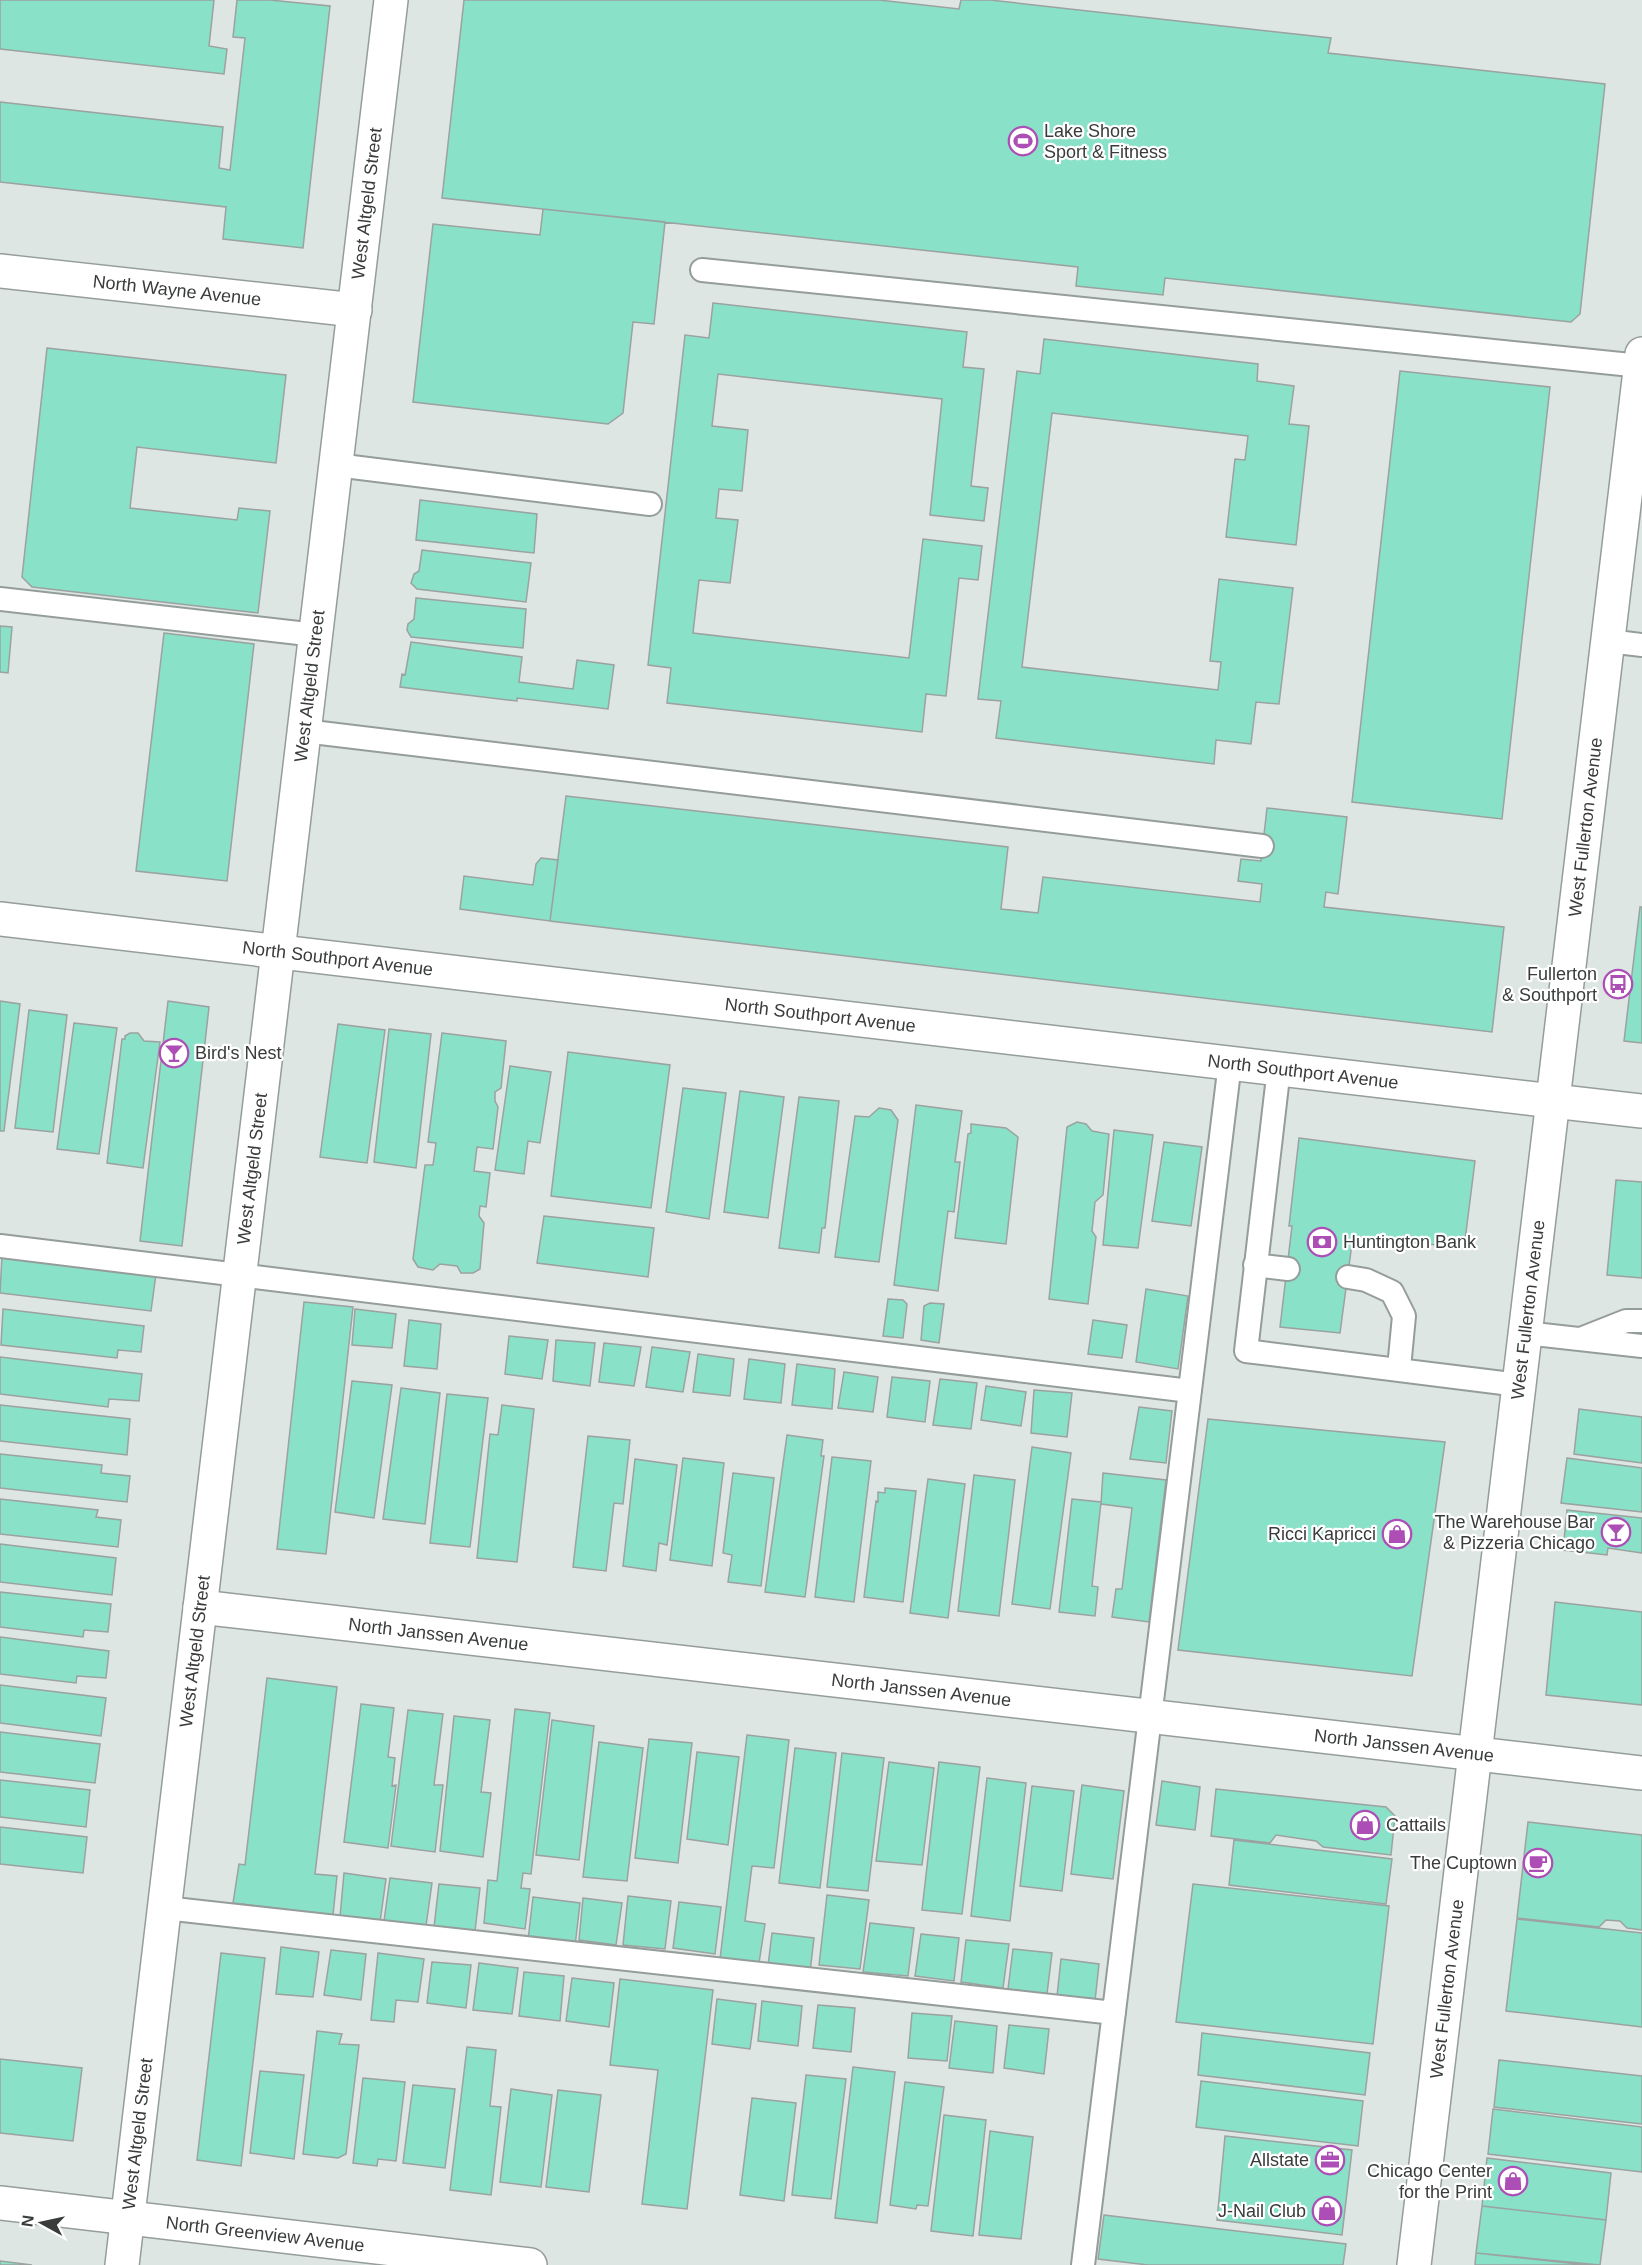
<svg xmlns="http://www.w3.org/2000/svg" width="1642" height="2265" viewBox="0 0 1642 2265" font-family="Helvetica,sans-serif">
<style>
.building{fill:#89e1c8;stroke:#9ba2a0;stroke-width:1.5}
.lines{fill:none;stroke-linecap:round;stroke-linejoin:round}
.lane-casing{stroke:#959d9a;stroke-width:26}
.street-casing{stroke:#959d9a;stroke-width:36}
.secondary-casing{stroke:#959d9a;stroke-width:36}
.lane{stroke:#fff;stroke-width:22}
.street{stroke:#fff;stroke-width:33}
.secondary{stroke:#fff;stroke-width:33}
.labels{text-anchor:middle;stroke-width:4.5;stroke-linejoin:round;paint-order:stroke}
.poi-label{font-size:18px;fill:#393c3b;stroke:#fff;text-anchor:end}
.street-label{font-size:18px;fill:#393c3b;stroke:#fff}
</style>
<rect width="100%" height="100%" fill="#dee6e3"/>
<!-- building -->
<path class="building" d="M0 0H214L209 46 227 49 224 74 0 49Z
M237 0H270L330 6 303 248 223 239 226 207 0 182V102L223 127 219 168 230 170 245 38 233 37Z
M464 0H879L959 9 961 0H990L1331 38 1328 53 1605 84 1580 314 1571 322 1165 278 1163 295 1076 286 1078 267 442 198Z
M543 209 665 222 654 324 633 322 623 413 608 424 413 402 433 224 540 235Z
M713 303 967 332 963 367 984 369 971 486 988 488 984 521 930 515 942 399 718 374 712 426 748 430 742 491 719 489 716 518 738 520 730 583 699 580 693 633 909 658 923 539 982 546 978 580 959 578 946 696 926 694 922 732 667 703 671 668 648 665 685 335 709 338Z
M1044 339 1258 364 1257 381 1294 386 1289 424 1309 426 1296 545 1226 537 1235 459 1245 460 1248 436 1052 413 1022 667 1218 690 1221 662 1210 661 1219 579 1293 588 1279 704 1256 702 1251 744 1216 740 1214 764 996 738 1001 701 978 699 1017 371 1040 374Z
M47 348 286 375 276 463 137 447 130 508 237 520 239 508 270 511 258 613 32 587 22 577Z
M1400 371 1550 387 1502 819 1352 802Z
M420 500 537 514 534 553 416 540Z
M422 550 531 563 526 602 417 589 411 583 414 574 419 571Z
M416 598 526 609 523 648 411 637 407 630 408 624 414 619Z
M0 626 12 627 8 673 0 672Z
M164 633 254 644 227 881 136 871Z
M411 642 522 657 519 682 573 689 577 660 614 665 608 709 517 698V701L400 687 402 674 405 675Z
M566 796 1008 847 1001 909 1038 913 1043 877 1260 902 1262 884 1238 881 1241 859 1261 861 1267 808 1347 817 1338 894 1326 892 1324 907 1504 927 1492 1032 550 921Z
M541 858 558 860 550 921 460 909 464 876 533 885 536 864Z
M1640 907H1642V1043L1624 1041Z
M0 1001 20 1004 4 1131H0Z
M168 1001 209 1007 182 1246 140 1241Z
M29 1010 67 1015 53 1132 15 1128Z
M74 1023 117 1028 99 1154 57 1149Z
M338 1024 385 1030 367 1163 320 1157Z
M389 1029 431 1034 416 1168 374 1162Z
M130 1033H138L144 1041 160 1042 143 1168 107 1163 122 1039H125V1036Z
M442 1033 506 1041 501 1088 495 1092V1101L498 1107 493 1149 477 1147 474 1171 490 1173 486 1207 480 1206 479 1216 484 1223 480 1269 473 1273H461L457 1266 440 1264 433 1270 418 1267 413 1259 425 1165H433L436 1143 428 1142Z
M568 1052 670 1065 651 1208 551 1196Z
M510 1066 551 1072 540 1143 528 1141 524 1174 495 1170Z
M683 1088 726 1093 709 1219 666 1212Z
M740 1091 784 1097 768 1218 724 1212Z
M799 1097 839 1101 825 1228H822L819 1253 779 1248Z
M916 1105 962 1111 955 1162H960L954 1212 948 1211 938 1291 894 1285Z
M879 1108 891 1110 898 1120 879 1262 835 1257 855 1116 869 1117Z
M1077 1122 1086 1124 1092 1131 1109 1134 1103 1195 1095 1202 1092 1231 1096 1237 1088 1304 1049 1299 1067 1127Z
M971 1124 1006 1128 1018 1137 1006 1244 955 1238 968 1134 971 1133Z
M1114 1130 1153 1135 1138 1248 1103 1245Z
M1299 1138 1475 1161 1464 1248 1353 1236 1340 1333 1280 1327 1292 1226H1289Z
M1164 1142 1202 1147 1191 1226 1152 1221Z
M1616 1180 1642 1182V1278L1607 1275Z
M544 1216 654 1228 648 1277 537 1263Z
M2 1256 156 1274 151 1311 0 1293Z
M1146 1289 1188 1296 1178 1369 1136 1362Z
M888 1299 903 1300 907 1304 903 1338 883 1336Z
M304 1302 353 1307 326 1554 277 1549Z
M930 1303 944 1304 939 1343 921 1340 924 1306Z
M3 1309 144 1326 141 1352 118 1350 117 1358 1 1345Z
M355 1309 396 1314 392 1348 352 1345Z
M409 1320 441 1324 437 1369 404 1366Z
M1093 1320 1127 1325 1122 1358 1088 1354Z
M509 1336 548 1340 542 1379 505 1374Z
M556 1340 595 1343 590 1386 553 1381Z
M604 1343 641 1347 634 1386 599 1382Z
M652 1347 690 1352 683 1392 646 1387Z
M698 1354 734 1359 730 1396 693 1392Z
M0 1357 142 1374 139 1401 109 1399 108 1407 0 1394Z
M749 1359 785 1364 781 1403 744 1399Z
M797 1364 835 1369 832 1409 792 1405Z
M844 1372 878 1377 873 1412 838 1408Z
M892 1377 930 1381 925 1422 887 1417Z
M940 1379 977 1383 971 1429 933 1425Z
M352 1381 392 1385 374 1518 335 1512Z
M986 1386 1026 1392 1021 1426 981 1420Z
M401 1388 440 1393 425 1524 383 1519Z
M1034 1390 1072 1393 1067 1437 1031 1433Z
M447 1394 488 1398 470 1547 430 1543Z
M0 1405 130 1419 127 1455 0 1441Z
M502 1405 534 1409 517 1562 477 1558 490 1434 498 1435Z
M1139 1407 1172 1411 1166 1463 1130 1459Z
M1579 1409 1642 1417V1463L1574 1454Z
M1208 1419 1445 1442 1412 1676 1178 1650Z
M787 1435 823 1440 821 1456H824L805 1597 765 1592Z
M588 1436 630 1440 623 1504 614 1503 606 1571 573 1567Z
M1032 1447 1071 1453 1050 1609 1012 1604Z
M0 1454 102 1465 101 1473 130 1476 127 1502 0 1488Z
M832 1457 871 1461 854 1602 815 1597Z
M683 1458 724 1463 712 1566 670 1560Z
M1567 1458 1642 1468V1512L1561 1503Z
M635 1459 677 1465 667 1545 659 1543 656 1571 623 1566Z
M733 1473 774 1478 761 1586 728 1582 732 1555 723 1553Z
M1103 1473 1166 1480 1149 1622 1112 1617 1116 1589H1122L1132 1508 1101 1504Z
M974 1475 1015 1480 999 1616 958 1611Z
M928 1479 965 1484 948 1618 910 1613Z
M885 1488 916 1491 903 1602 864 1597 876 1501 878 1502V1492L885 1493Z
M0 1499 98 1510 96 1517 121 1520 118 1547 0 1534Z
M1072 1499 1101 1502 1092 1586 1098 1587 1095 1616 1059 1612Z
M1567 1510 1642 1518V1553L1608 1548 1607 1555 1563 1550Z
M0 1544 116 1558 112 1595 0 1582Z
M0 1592 111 1604 108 1632 84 1630 83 1637 0 1627Z
M1555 1602 1642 1612V1705L1546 1695Z
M0 1637 109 1651 106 1678 77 1676 76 1683 0 1674Z
M267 1678 337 1687 315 1874 337 1876 333 1915 233 1903 239 1864 245 1865Z
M0 1685 106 1698 101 1736 0 1723Z
M361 1704 394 1708 388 1757 395 1758 392 1786 396 1785 388 1848 344 1842Z
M515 1709 550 1713 531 1874 523 1873 521 1888 530 1889 525 1929 484 1923 488 1880 497 1881Z
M408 1710 443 1714 434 1785H443L435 1852 391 1846Z
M454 1716 490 1720 481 1792 491 1793 483 1857 440 1851Z
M552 1720 594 1726 579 1860 536 1855Z
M0 1732 100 1744 95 1783 0 1772Z
M747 1735 789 1740 774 1868 752 1866 745 1921 765 1924 759 1963 720 1959Z
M649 1739 692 1743 678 1863 635 1858Z
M599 1742 643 1748 627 1881 583 1877Z
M795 1748 836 1753 820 1888 779 1883Z
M697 1752 739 1757 728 1845 687 1839Z
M842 1753 884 1758 868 1891 827 1887Z
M889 1762 934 1768 922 1865 876 1861Z
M939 1762 980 1767 962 1914 922 1910Z
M987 1778 1026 1783 1010 1921 971 1916Z
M0 1780 90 1790 86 1827 0 1817Z
M1162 1781 1200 1787 1195 1830 1156 1825Z
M1082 1785 1124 1791 1113 1879 1071 1874Z
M1032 1786 1074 1791 1062 1891 1020 1886Z
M1216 1789 1386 1807 1395 1816 1391 1855 1323 1847 1316 1841 1276 1835 1270 1843 1211 1836Z
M1528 1822 1642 1835V1930L1627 1928 1620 1921 1606 1920 1599 1927 1517 1918Z
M0 1827 87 1837 83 1873 0 1864Z
M1234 1840 1392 1859 1386 1904 1229 1885Z
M344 1873 386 1879 380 1922 340 1917Z
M390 1878 432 1883 426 1926 384 1921Z
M439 1884 480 1888 475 1931 434 1927Z
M1193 1884 1389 1906 1373 2044 1176 2022Z
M827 1895 869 1900 860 1969 819 1965Z
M628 1896 671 1901 665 1949 623 1945Z
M533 1897 580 1903 575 1946 528 1940Z
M583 1898 622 1903 616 1945 579 1940Z
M679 1902 721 1907 715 1954 673 1948Z
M1517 1919 1642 1933V2027L1506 2011Z
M870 1923 914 1928 908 1976 863 1972Z
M772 1933 814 1938 810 1972 768 1966Z
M921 1934 959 1938 954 1981 915 1976Z
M966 1940 1009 1944 1003 1988 961 1982Z
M281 1947 319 1952 313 1997 276 1994Z
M1013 1949 1052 1953 1047 1994 1008 1989Z
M331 1950 366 1954 361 2000 324 1995Z
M221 1953 265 1958 241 2166 197 2160Z
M378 1953 424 1959 418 2002 396 2000 394 2022 371 2020Z
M1061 1959 1099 1964 1095 2001 1057 1996Z
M432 1962 471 1965 466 2008 427 2003Z
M479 1963 518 1968 512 2014 473 2010Z
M524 1972 564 1976 560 2021 519 2016Z
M572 1978 614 1983 609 2027 566 2021Z
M620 1979 713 1990 687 2209 642 2204 658 2070 610 2065Z
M717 1999 756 2004 750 2049 712 2044Z
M762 2001 802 2006 798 2046 758 2041Z
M818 2005 855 2008 851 2052 813 2048Z
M912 2013 952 2016 947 2061 908 2058Z
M955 2021 997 2026 993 2073 949 2068Z
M1009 2025 1049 2029 1044 2074 1004 2068Z
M317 2031 342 2034 339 2044 359 2045 346 2154 338 2158 303 2154Z
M1202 2033 1370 2053 1365 2095 1198 2075Z
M467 2047 496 2050 490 2106 501 2107 491 2195 450 2190Z
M0 2059 82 2068 73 2141 0 2133Z
M1499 2060 1642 2076V2124L1494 2107Z
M853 2067 895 2072 877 2223 835 2218Z
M260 2071 304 2075 294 2159 250 2153Z
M806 2075 846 2079 831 2199 792 2195Z
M363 2078 405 2082 396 2161 378 2159 377 2166 353 2163Z
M1201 2081 1363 2101 1358 2146 1196 2127Z
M905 2082 944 2087 928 2206 917 2205 916 2209 890 2205Z
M413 2085 455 2089 445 2168 403 2163Z
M511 2089 552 2095 541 2187 500 2182Z
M558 2090 601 2095 589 2192 546 2187Z
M752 2098 796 2103 784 2201 740 2195Z
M1493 2109 1642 2127V2172L1488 2154Z
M944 2115 986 2120 973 2236 931 2231Z
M990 2131 1033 2137 1021 2239 979 2235Z
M1225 2136 1352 2150 1342 2235 1217 2220Z
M1487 2158 1611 2173 1606 2220 1482 2206Z
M1482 2206 1606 2220 1600 2265 1476 2253Z
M1104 2215 1346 2244 1343 2265H1148L1098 2259Z
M1476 2253 1587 2265H1475Z
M0 2261 32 2265H0Z"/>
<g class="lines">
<!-- lane casing -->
<g class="lane-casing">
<path id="lane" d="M702 270 1641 366
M336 465 650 504
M0 599 316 635
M1608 641 1642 645
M304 731 1262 846
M1279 1068 1246 1351 1519 1385
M0 1246 1190 1391
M1255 1265 1288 1269
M1348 1277 1366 1280 1392 1292 1404 1316 1399 1368
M1525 1333 1642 1346
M1583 1338 1626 1321H1642
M165 1908 1114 2013
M1083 2265 1230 1063"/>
</g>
<!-- street casing -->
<g class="street-casing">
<g id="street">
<path id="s1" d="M0 271 355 310"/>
<path d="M1553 1101 1642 1111"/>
<path id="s2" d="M200 1607 1642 1773"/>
<path id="s3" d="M0 2203 530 2265"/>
<path id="s4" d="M122 2265 391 0"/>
</g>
</g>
<!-- secondary casing -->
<g class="secondary-casing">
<g id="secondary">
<path id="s5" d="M0 919 1553 1101"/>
<path id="s6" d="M1414 2265 1642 354"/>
</g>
</g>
<!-- lane -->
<use href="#lane" class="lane"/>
<!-- street -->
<use href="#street" class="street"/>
<!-- secondary -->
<use href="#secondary" class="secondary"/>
</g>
<!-- icons -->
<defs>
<g id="stadium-ring" transform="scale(1.5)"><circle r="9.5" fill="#fff" stroke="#ad4eb6" stroke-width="1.5"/><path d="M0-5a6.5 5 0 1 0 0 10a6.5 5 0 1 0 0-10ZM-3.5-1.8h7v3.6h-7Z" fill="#ad4eb6"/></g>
<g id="bus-ring" transform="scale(1.5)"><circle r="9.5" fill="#fff" stroke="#ad4eb6" stroke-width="1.5"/><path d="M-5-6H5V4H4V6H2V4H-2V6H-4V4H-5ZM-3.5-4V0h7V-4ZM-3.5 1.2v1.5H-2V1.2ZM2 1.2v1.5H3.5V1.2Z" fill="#ad4eb6"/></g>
<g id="bar-ring" transform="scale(1.5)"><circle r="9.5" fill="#fff" stroke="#ad4eb6" stroke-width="1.5"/><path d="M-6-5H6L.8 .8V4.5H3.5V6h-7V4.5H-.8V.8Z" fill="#ad4eb6"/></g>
<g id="bank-ring" transform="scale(1.5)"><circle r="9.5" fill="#fff" stroke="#ad4eb6" stroke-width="1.5"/><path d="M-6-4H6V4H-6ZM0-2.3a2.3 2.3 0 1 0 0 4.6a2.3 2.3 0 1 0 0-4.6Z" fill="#ad4eb6"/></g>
<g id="shop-ring" transform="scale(1.5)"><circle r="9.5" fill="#fff" stroke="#ad4eb6" stroke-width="1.5"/><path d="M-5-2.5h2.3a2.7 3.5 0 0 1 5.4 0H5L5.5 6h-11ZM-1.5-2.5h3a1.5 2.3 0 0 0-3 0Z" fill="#ad4eb6"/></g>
<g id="cafe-ring" transform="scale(1.5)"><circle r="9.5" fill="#fff" stroke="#ad4eb6" stroke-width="1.5"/><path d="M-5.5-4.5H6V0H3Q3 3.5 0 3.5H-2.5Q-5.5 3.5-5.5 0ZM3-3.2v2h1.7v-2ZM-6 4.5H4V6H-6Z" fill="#ad4eb6"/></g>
<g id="office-ring" transform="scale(1.5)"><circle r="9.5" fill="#fff" stroke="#ad4eb6" stroke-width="1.5"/><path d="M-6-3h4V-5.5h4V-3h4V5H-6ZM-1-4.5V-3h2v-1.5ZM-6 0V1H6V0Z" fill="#ad4eb6"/></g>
</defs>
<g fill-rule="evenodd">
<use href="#stadium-ring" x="1023" y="141"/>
<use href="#bus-ring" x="1618" y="984"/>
<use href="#bar-ring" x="174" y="1053"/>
<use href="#bank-ring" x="1322" y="1242"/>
<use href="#bar-ring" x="1616" y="1532"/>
<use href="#shop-ring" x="1397" y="1534"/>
<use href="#shop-ring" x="1365" y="1825"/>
<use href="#cafe-ring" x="1538" y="1863"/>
<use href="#office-ring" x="1330" y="2160"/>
<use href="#shop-ring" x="1513" y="2181"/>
<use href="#shop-ring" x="1327" y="2211"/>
</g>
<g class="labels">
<!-- poi labels -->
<g class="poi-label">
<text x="1044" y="137" text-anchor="start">Lake Shore<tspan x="1044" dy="21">Sport &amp; Fitness</tspan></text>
<text x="1597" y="980">Fullerton<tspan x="1597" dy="21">&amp; Southport</tspan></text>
<text x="195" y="1059" text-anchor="start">Bird's Nest</text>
<text x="1343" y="1248" text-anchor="start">Huntington Bank</text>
<text x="1595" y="1528">The Warehouse Bar<tspan x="1595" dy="21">&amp; Pizzeria Chicago</tspan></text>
<text x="1376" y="1540">Ricci Kapricci</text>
<text x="1386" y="1831" text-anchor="start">Cattails</text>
<text x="1517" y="1869">The Cuptown</text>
<text x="1309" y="2166">Allstate</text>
<text x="1492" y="2177">Chicago Center<tspan x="1492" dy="21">for the Print</tspan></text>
<text x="1306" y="2217">J-Nail Club</text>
</g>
<!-- street labels -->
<g class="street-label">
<text dy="6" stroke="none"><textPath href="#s4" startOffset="2076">West Altgeld Street</textPath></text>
<text dy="6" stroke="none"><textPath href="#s1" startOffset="178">North Wayne Avenue</textPath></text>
<text dy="6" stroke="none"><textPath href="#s4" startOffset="1590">West Altgeld Street</textPath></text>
<text dy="6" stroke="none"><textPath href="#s6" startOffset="1448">West Fullerton Avenue</textPath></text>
<text dy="6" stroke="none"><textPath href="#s5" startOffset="340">North Southport Avenue</textPath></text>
<text dy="6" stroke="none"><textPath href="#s5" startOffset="826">North Southport Avenue</textPath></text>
<text dy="6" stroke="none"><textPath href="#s5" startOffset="1312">North Southport Avenue</textPath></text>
<text dy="6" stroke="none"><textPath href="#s4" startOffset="1104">West Altgeld Street</textPath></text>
<text dy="6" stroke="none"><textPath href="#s6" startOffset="962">West Fullerton Avenue</textPath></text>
<text dy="6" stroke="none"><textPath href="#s2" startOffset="240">North Janssen Avenue</textPath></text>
<text dy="6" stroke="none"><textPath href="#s4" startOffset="618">West Altgeld Street</textPath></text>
<text dy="6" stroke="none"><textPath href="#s2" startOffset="726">North Janssen Avenue</textPath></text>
<text dy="6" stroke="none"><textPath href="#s2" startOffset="1212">North Janssen Avenue</textPath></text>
<text dy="6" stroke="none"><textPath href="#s6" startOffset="278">West Fullerton Avenue</textPath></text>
<text dy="6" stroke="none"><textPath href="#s4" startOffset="132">West Altgeld Street</textPath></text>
<text dy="6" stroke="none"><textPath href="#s3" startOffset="267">North Greenview Avenue</textPath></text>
</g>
</g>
<!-- north arrow -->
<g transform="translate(42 2223) rotate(278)" stroke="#ffffff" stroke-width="4.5" paint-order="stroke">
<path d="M0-4.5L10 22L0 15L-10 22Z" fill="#393c3b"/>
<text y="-9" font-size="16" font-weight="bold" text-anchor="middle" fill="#393c3b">N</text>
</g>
</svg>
